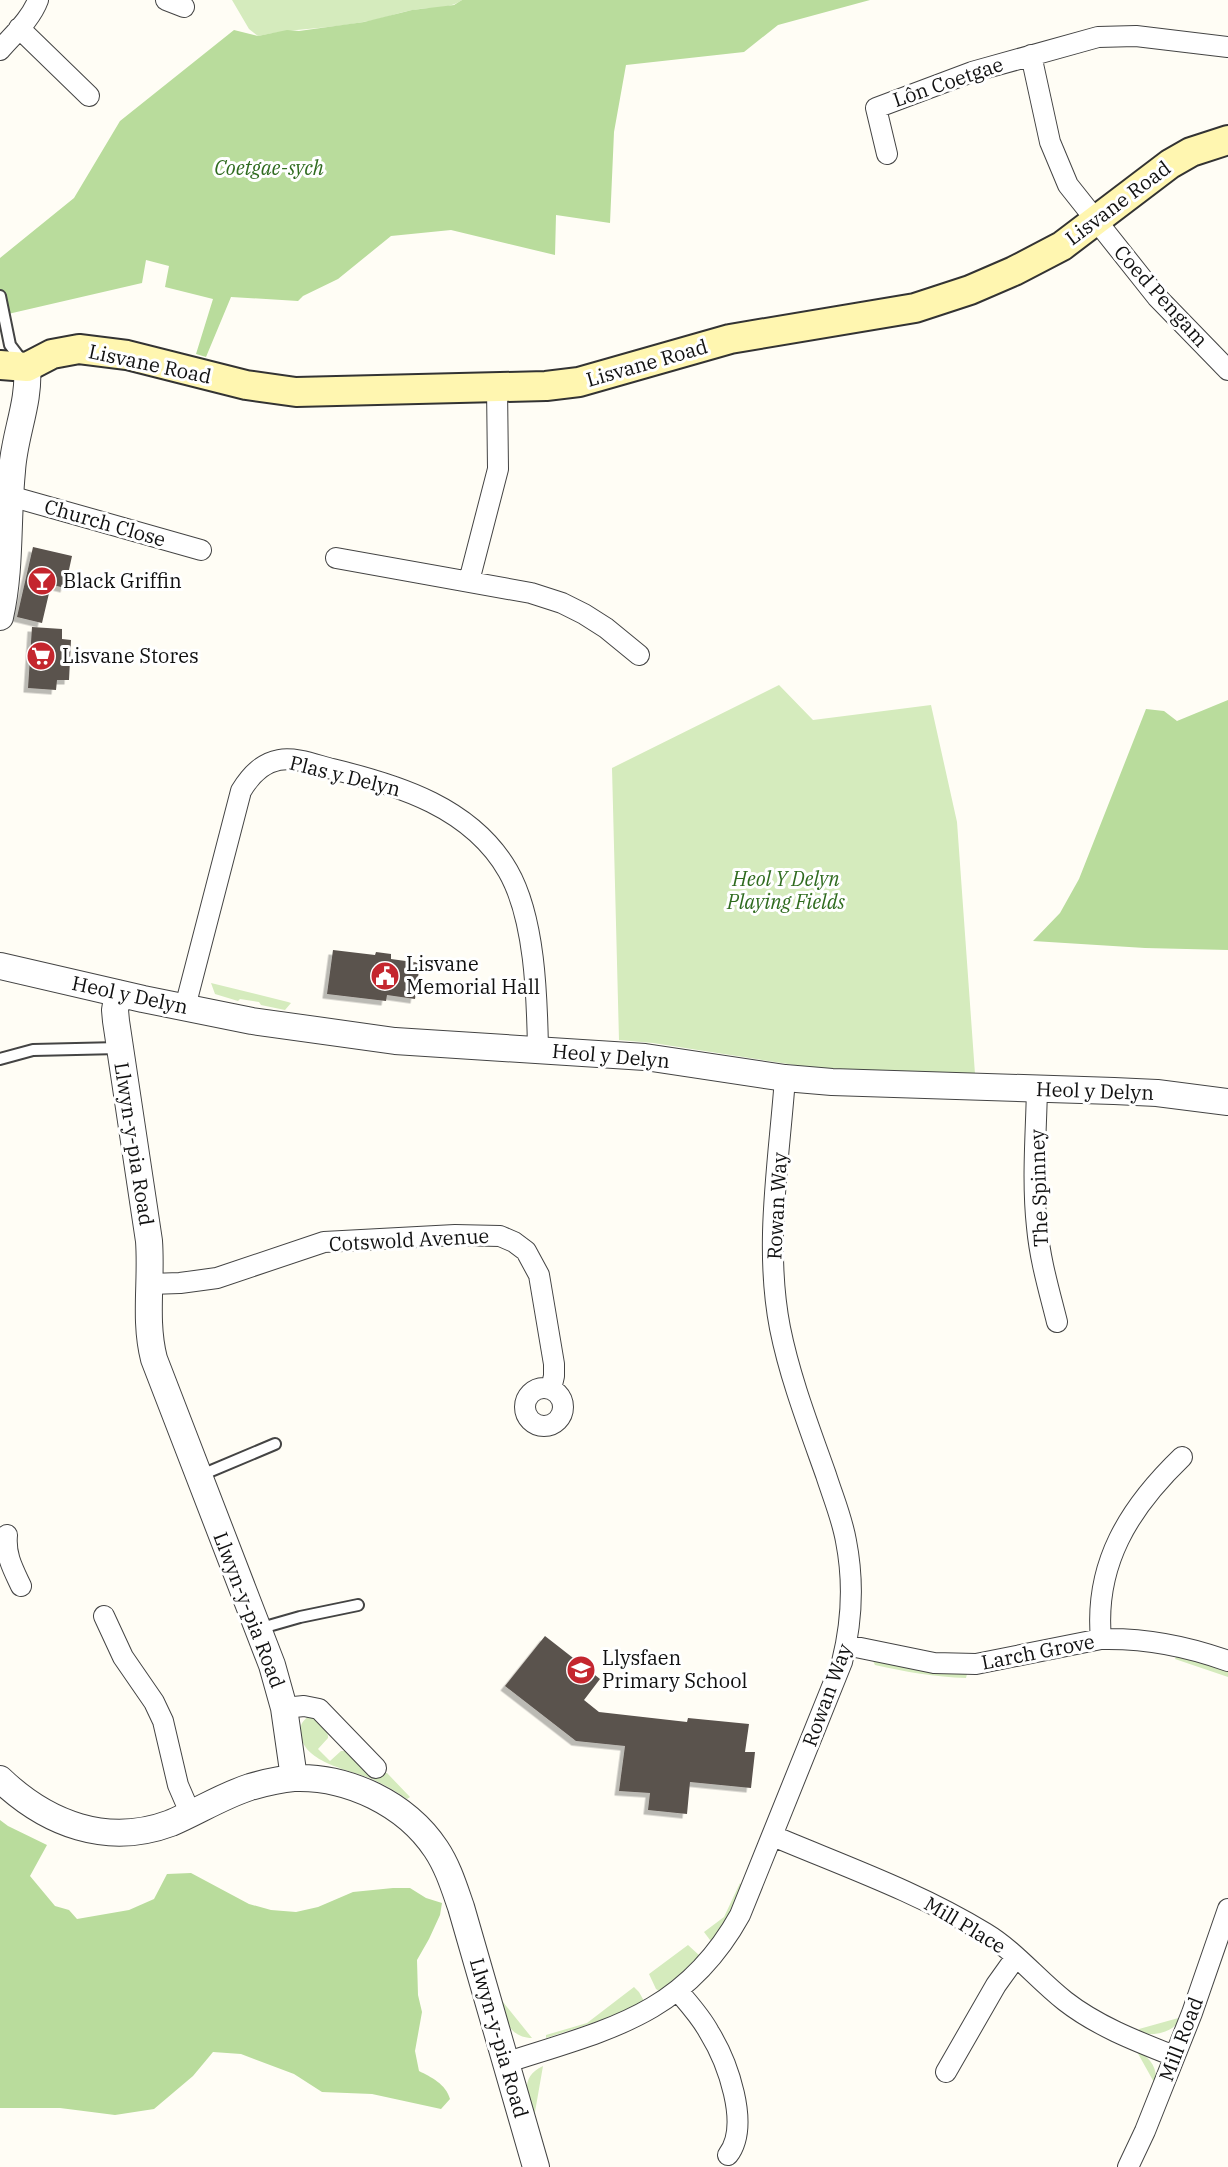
<svg xmlns="http://www.w3.org/2000/svg" width="1228" height="2167" viewBox="0 0 1228 2167" font-family="'IBM Plex Serif',serif">
<style>
.green{fill:#d5ebbd}
.forest{fill:#b9dc9c}
.building{fill:#5a524d;filter:url(#shadow)}
.lines{fill:none;stroke-linecap:round;stroke-linejoin:round}
.service-casing{stroke:#444;stroke-width:14}
.minor-casing{stroke:#444;stroke-width:22}
.tertiary-casing{stroke:#444;stroke-width:28}
.secondary-casing{stroke:#333;stroke-width:32}
.service{stroke:#fff;stroke-width:10}
.minor{stroke:#fff;stroke-width:20}
.tertiary{stroke:#fff;stroke-width:26}
.secondary{stroke:#fff6b0;stroke-width:28}
.labels{text-anchor:middle;stroke-width:6;stroke-linejoin:round;paint-order:stroke}
.street-label{font-size:20px;fill:#111;stroke:#fff}
.park-label{font-size:20px;font-style:italic;fill:#2f6b1f;stroke:#fff}
.poi-label{font-size:20px;fill:#111;stroke:#fff;text-anchor:start}
</style>
<defs>
<filter id="shadow"><feDropShadow dx="-4.5" dy="4.5" stdDeviation="0" flood-color="#0004"/></filter>
</defs>
<rect width="100%" height="100%" fill="#fffdf5"/>
<!-- green -->
<path class="green" d="M232 0H462C448 10 429 7 413 10 396 13 380 20 363 22 328 29 292 28 258 36L249 29Z
M779 685 813 720 931 705 957 822 975 1074 814 1068 653 1043 619 1040 612 768Z
M211 983 288 1002 291 1003 285 1010 261 1005 259 1002 240 999 238 1001 215 994Z
M1177 1654 1228 1670V1677L1175 1659Z
M872 1659 964 1672 967 1674 966 1678C935 1677 906 1672 875 1665Z
M309 1715C317 1718 329 1729 328 1738L318 1749 330 1761 341 1751H346L373 1779 379 1773H387L410 1797 407 1799C396 1791 383 1784 370 1778 347 1769 295 1761 301 1726 302 1721 306 1719 309 1715Z
M740 1883 742 1886 728 1918 713 1939 710 1940 704 1932 724 1917Z
M688 1945 700 1956 687 1969 659 1991 656 1989 649 1974Z
M634 1987 639 1992 644 2001 617 2015 546 2038V2035L587 2023Z
M503 2002 532 2038C512 2038 501 2020 503 2002Z
M1182 2017C1173 2033 1156 2036 1140 2033L1139 2029Z
M1136 2050C1150 2057 1159 2069 1155 2084Z
M543 2066 535 2112 532 2113C527 2093 520 2077 543 2066Z"/>
<!-- forest -->
<path class="forest" d="M462 0H870L778 25 744 52 626 65 614 132 610 223 556 215 555 255 451 230 391 236 338 279 303 296 298 301 231 297 206 357 196 354 213 299 165 287 169 266 146 260 142 283 8 314 0 289V258L74 198 120 121 234 30 258 36 287 30 299 31 364 22 412 10 454 5Z
M1228 700V950L1145 948 1033 941 1060 913 1079 879 1146 709 1164 711 1177 721Z
M0 1820 8 1826 47 1845 30 1876 55 1906 69 1910 77 1919 129 1910 154 1899 167 1874 191 1873 249 1904 271 1910 296 1912 318 1907 353 1892 393 1888H410L426 1898 442 1903 440 1915 429 1939 417 1960 418 1995 422 2012 415 2051 419 2071C431 2077 446 2084 450 2099L441 2109 372 2094 322 2092 294 2074 241 2054 213 2052 193 2076 154 2109 115 2115 60 2108H0Z"/>
<!-- building -->
<path class="building" d="M33 547 72 556 65 588 53 585 52 589H50L42 623 17 617Z
M32 627 62 629V639L71 640 69 680H57L56 690 28 688Z
M333 950 375 955 376 952 391 954V959L420 963 415 999 387 995 386 1001 327 994Z
M545 1636 600 1679 584 1700 599 1712 687 1722 688 1718 749 1724 745 1752H755L751 1788 690 1782 687 1814 648 1810 650 1793 619 1791 625 1746 576 1741 505 1686Z"/>
<g class="lines">
<!-- service casing -->
<g class="service-casing">
<path id="service" d="M0 296 10 345 23 362
M0 1059 33 1050 119 1048
M199 1476 275 1444
M258 1629 300 1617 358 1605"/>
</g>
<!-- minor casing -->
<g class="minor-casing">
<path id="minor" d="M166 0 184 7
M19 28 89 96
M0 50C13 35 31 19 38 0
M1031 55 1050 142 1068 185 1157 297 1228 370
M887 154 876 108 972 72 1098 37 1136 36 1228 47
M10 496 201 550
M336 558 531 593 562 603 584 614 606 628 639 655
M469 581 498 469 497 387
M185 1007 241 791C250 776 262 763 279 760 296 757 316 765 332 769 399 785 472 808 508 871 535 918 537 996 538 1049
M1037 1089C1036 1135 1032 1181 1037 1227 1040 1260 1049 1290 1057 1322
M150 1284 180 1283 217 1278 324 1242 455 1235 500 1236 514 1242 526 1251 539 1275 554 1364V1376L551 1389
M525 1407a19 19 0 1 1 38 0a19 19 0 1 1-38 0Z
M7 1535C5 1555 13 1569 21 1586
M104 1616 123 1657 154 1702 163 1721 178 1785 191 1815
M1101 1639C1094 1564 1129 1508 1182 1457
M846 1645 934 1663 976 1664 1101 1639C1145 1638 1187 1646 1228 1661
M284 1708 304 1706 319 1709 376 1768
M773 1836C844 1866 918 1892 985 1933 1015 1951 1037 1979 1065 2001 1097 2026 1136 2041 1174 2056
M678 1991C689 2004 701 2017 709 2032 727 2061 751 2125 728 2155
M505 2063C606 2030 684 2016 740 1915L842 1662C852 1622 854 1582 846 1541 842 1518 833 1497 826 1475 809 1427 790 1378 780 1328 764 1246 779 1161 785 1078
M946 2072 996 1985 1016 1957
M1128 2167 1145 2131 1192 2013 1228 1909"/>
</g>
<!-- tertiary casing -->
<g class="tertiary-casing">
<path id="tertiary" d="M0 617C11 569 7 520 12 471 14 435 30 403 27 367
M0 966 143 999 252 1021 395 1041 645 1057 785 1078 832 1082 1114 1091 1157 1093 1228 1102
M118 993 115 1010 116 1021 149 1241C152 1281 144 1320 154 1359L272 1665 284 1708 294 1778
M0 1779C47 1824 107 1847 171 1823 197 1812 222 1796 250 1787 264 1783 280 1779 294 1778 348 1776 406 1804 436 1849 448 1867 454 1887 461 1907L536 2167"/>
</g>
<!-- secondary casing -->
<g class="secondary-casing">
<path id="secondary" d="M0 365 27 367 52 354 79 349 127 355 246 385 296 392 546 386 579 382 730 339 915 308 970 290 1014 271 1062 246 1170 164 1191 152 1228 140"/>
</g>
<!-- service -->
<use href="#service" class="service"/>
<!-- minor -->
<use href="#minor" class="minor"/>
<!-- tertiary -->
<use href="#tertiary" class="tertiary"/>
<!-- secondary -->
<use href="#secondary" class="secondary"/>
</g>
<!-- icons -->
<defs>
<g id="bar-disc" transform="scale(1.5)"><circle r="9.5" fill="#c4262e" stroke="#fff"/><path d="M-6-5H6L.8 .8V4.5H3.5V6h-7V4.5H-.8V.8Z" fill="#fff"/></g>
<g id="supermarket-disc" transform="scale(1.5)"><circle r="9.5" fill="#c4262e" stroke="#fff"/><path d="M-6-5.5h2.5l.6 2H6L4.5 2H-2.5L-4.4-4H-6ZM-1.5 3.2a1.3 1.3 0 1 0 .1 0ZM3 3.2a1.3 1.3 0 1 0 .1 0Z" fill="#fff"/></g>
<g id="civic-disc" transform="scale(1.5)"><circle r="9.5" fill="#c4262e" stroke="#fff"/><path d="M-.6-6.5H3V-4.5H.6V-3L4-1V1h2V6H-6V1h2V-1L-.6-3ZM-1.2 2.5V6h2.4V2.5Z" fill="#fff"/></g>
<g id="school-disc" transform="scale(1.5)"><circle r="9.5" fill="#c4262e" stroke="#fff"/><path d="M0-5L7-2L0 1L-7-2ZM-4 1L0 2.5L4 1V4Q0 6-4 4Z" fill="#fff"/></g>
</defs>
<g fill-rule="evenodd">
<use href="#bar-disc" x="42" y="581"/>
<use href="#supermarket-disc" x="41" y="656"/>
<use href="#civic-disc" x="385" y="976"/>
<use href="#school-disc" x="581" y="1670"/>
</g>
<g class="labels">
<!-- street labels -->
<g class="street-label">
<text transform="translate(948 82) rotate(-19)" y="7">Lôn Coetgae</text>
<text transform="translate(1118 203) rotate(-37)" y="7">Lisvane Road</text>
<text transform="translate(1161 296) rotate(48)" y="7">Coed Pengam</text>
<text transform="translate(647 363) rotate(-16)" y="7">Lisvane Road</text>
<text transform="translate(150 364) rotate(12)" y="7">Lisvane Road</text>
<text transform="translate(105 523) rotate(16)" y="7">Church Close</text>
<text transform="translate(345 776) rotate(14)" y="7">Plas y Delyn</text>
<text transform="translate(130 995) rotate(12)" y="7">Heol y Delyn</text>
<text transform="translate(611 1056) rotate(5)" y="7">Heol y Delyn</text>
<text transform="translate(1095 1091) rotate(2)" y="7">Heol y Delyn</text>
<text transform="translate(134 1144) rotate(81)" y="7">Llwyn-y-pia Road</text>
<text transform="translate(1039 1188) rotate(-92)" y="7">The Spinney</text>
<text transform="translate(777 1206) rotate(-87)" y="7">Rowan Way</text>
<text transform="translate(409 1240) rotate(-3)" y="7">Cotswold Avenue</text>
<text transform="translate(249 1610) rotate(69)" y="7">Llwyn-y-pia Road</text>
<text transform="translate(1038 1652) rotate(-11)" y="7">Larch Grove</text>
<text transform="translate(827 1695) rotate(-70)" y="7">Rowan Way</text>
<text transform="translate(965 1925) rotate(31)" y="7">Mill Place</text>
<text transform="translate(499 2038) rotate(74)" y="7">Llwyn-y-pia Road</text>
<text transform="translate(1181 2039) rotate(-69)" y="7">Mill Road</text>
</g>
<!-- park labels -->
<g class="park-label">
<text x="269" y="175">Coetgae-sych</text>
<text x="786" y="886">Heol Y Delyn<tspan x="786" dy="23">Playing Fields</tspan></text>
</g>
<!-- poi labels -->
<g class="poi-label">
<text x="63" y="588">Black Griffin</text>
<text x="62" y="663">Lisvane Stores</text>
<text x="406" y="971">Lisvane<tspan x="406" dy="23">Memorial Hall</tspan></text>
<text x="602" y="1665">Llysfaen<tspan x="602" dy="23">Primary School</tspan></text>
</g>
</g>
</svg>
